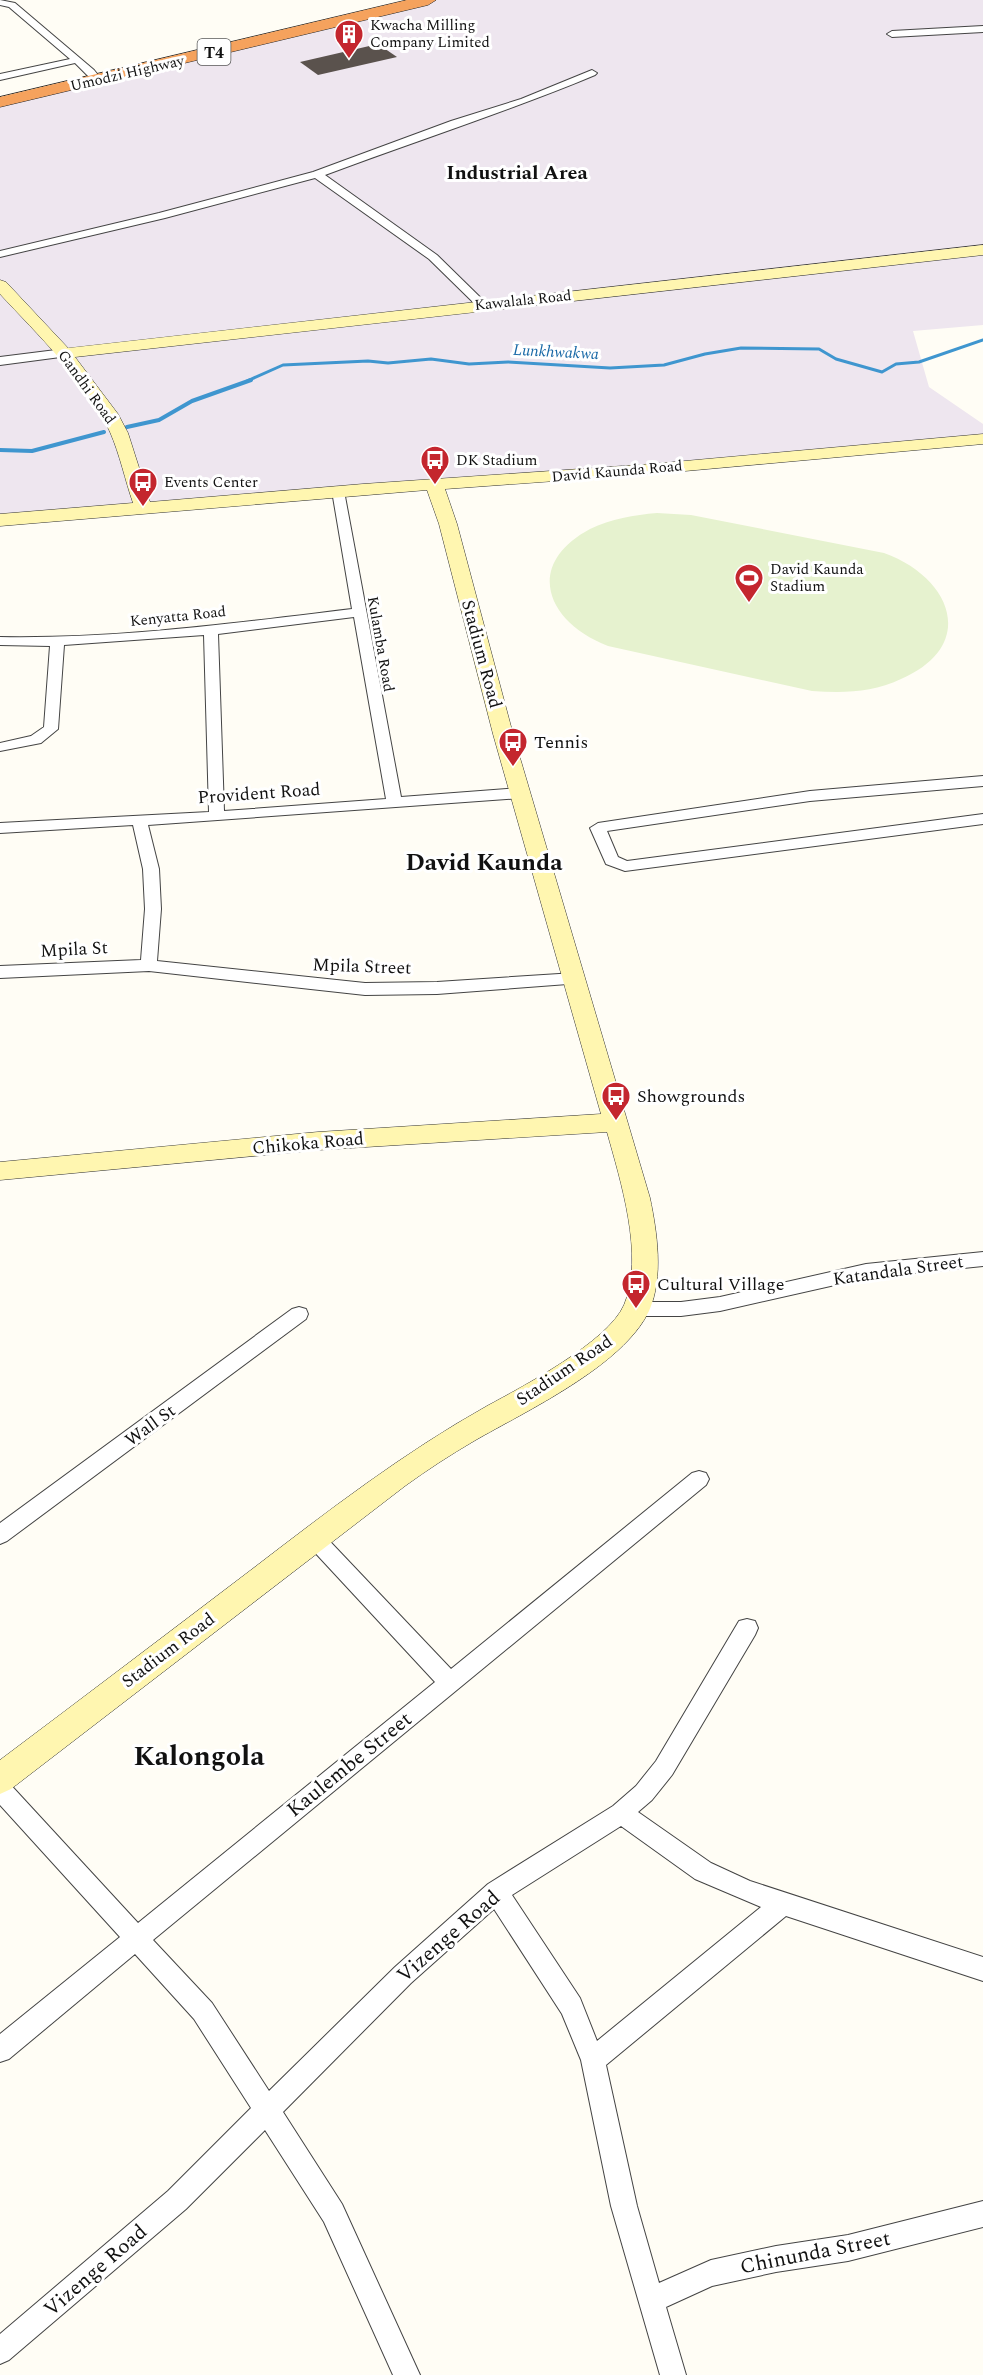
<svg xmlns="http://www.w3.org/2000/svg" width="983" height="2375" viewBox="0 0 983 2375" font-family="Spectral,serif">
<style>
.industrial{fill:#eee6ef}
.pitch{fill:#e6f2cf}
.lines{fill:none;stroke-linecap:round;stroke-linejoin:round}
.stream-far1{stroke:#3f96cf;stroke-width:3}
.stream{stroke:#3f96cf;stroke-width:4}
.building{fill:#5a524d}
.street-casing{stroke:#444;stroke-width:2}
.secondary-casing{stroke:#333;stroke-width:1}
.highway-casing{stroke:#222;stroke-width:1}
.street{fill:#fff;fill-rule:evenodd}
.secondary{fill:#fff6b0;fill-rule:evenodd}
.highway{fill:#f5a25d;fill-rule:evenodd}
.labels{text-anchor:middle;stroke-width:6;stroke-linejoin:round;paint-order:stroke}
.far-poi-label{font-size:15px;fill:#111;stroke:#fff;text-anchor:start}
.far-street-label{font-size:15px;fill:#111;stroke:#fff}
.shield{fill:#fff;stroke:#585858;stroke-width:1.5}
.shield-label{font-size:16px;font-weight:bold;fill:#111}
.far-water-label{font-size:16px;font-style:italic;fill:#1768a6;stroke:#fff}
.street-label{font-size:18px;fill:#111;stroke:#fff}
.poi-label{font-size:18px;fill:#111;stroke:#fff;text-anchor:start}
.far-district-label{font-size:20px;font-weight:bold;fill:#111;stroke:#fff}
.near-street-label{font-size:21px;fill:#111;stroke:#fff}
.district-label{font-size:24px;font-weight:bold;fill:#111;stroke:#fff}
.near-district-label{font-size:28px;font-weight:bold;fill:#111;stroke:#fff}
</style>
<rect width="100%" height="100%" fill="#fffdf5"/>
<!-- industrial -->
<path class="industrial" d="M425 0H983V325L913 331 929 387 983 424V435L0 522V101Z"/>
<!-- pitch -->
<path class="pitch" d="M657 513 691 515 884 553C951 577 979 645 901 679 872 693 843 693 812 691L608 646C547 623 523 565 590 529 611 519 634 515 657 513Z"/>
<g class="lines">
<!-- stream-far1 -->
<path class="stream-far1" d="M247 381 283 365 368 361 388 363 431 359 469 364 508 362 610 368 664 365 705 354 741 348 819 349 836 359 882 372 896 364 919 362 983 340"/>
<!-- stream -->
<path class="stream" d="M127 427 159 420 192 401 251 380
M0 450 32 451 104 432"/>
</g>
<!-- building -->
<path class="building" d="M378 44 397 57 318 75 300 62Z"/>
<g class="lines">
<!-- street casing -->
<g class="street-casing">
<path id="street" d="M0 0 15 3 94 70 102 80 100 82H94L75 63 0 80V74L70 59 9 7 0 5Z
M983 26V32L892 37 887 34 892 31Z
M592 70 597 73 595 75C507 112 415 141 325 175L437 255 486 303V307H478L429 259 315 178 165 218 0 257V251L159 213 313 172 451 121 521 99Z
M64 349 70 353 68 356 0 365V357Z
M338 487 344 491 401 797 521 788 529 793 521 798 148 825 159 869 161 909 157 961 365 983 437 982 575 973 581 975 583 979 581 983 437 994 365 995 149 971 0 978V966L141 960 145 909 143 869 133 825 0 833V823L209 812 204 635 64 645 58 729 41 743 0 751V743L31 736 44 727 50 646 0 645V637C119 639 235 623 352 609L332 491ZM354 617 386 799 224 811 218 634Z
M983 776V786L810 801 607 831 618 857 627 861 983 814V824L625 871 606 864 590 828 598 823 810 791Z
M983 1252V1266L866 1278 720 1311 681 1316H636L629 1314 627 1309 629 1304 636 1302H681L720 1297 866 1264Z
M299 1307 306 1309 308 1314 306 1319 7 1541 0 1544V1523L292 1309Z
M699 1471 706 1473 709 1479 706 1485 153 1940 212 2003 269 2091 395 1967 488 1884 613 1806 636 1786 656 1761 739 1621 747 1619 755 1621 758 1628 755 1635 672 1775 652 1800 638 1812 711 1863 750 1881 983 1957V1981L786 1916 606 2065 637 2206 659 2283 711 2260 776 2246 848 2235 983 2201V2227L848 2261 776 2272 712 2286 666 2307 686 2375H660L611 2206 581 2060 562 2014 494 1909 411 1983 283 2112 342 2204 420 2375H393L324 2222 265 2130 186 2209 9 2360 0 2364V2334L168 2191 251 2108 194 2019 135 1954 9 2059 0 2062V2034L120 1937 0 1805V1779L8 1782 138 1923 435 1682 307 1544 304 1538 307 1532 314 1529 321 1532 451 1669 692 1473ZM621 1826 695 1879 761 1907 597 2041 580 1998 512 1895Z"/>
</g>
<!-- secondary casing -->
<g class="secondary-casing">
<path id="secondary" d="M983 245V255L75 357 118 414 128 433 150 502 363 484 652 464 983 434V444L652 474 445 489 457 524 513 734 650 1198C657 1232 664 1277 649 1311 623 1366 526 1411 474 1441 450 1455 427 1470 405 1486L11 1789 0 1794V1760C84 1697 168 1633 251 1570 328 1511 403 1453 487 1406 522 1387 608 1342 624 1305 645 1257 620 1179 607 1132L318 1150 0 1180V1162L318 1132 601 1114 493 734 439 524 427 490 0 526V514L133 503C125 480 120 455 110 432 89 384 36 333 0 294V280L6 282 68 348Z"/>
</g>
<!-- highway casing -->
<g class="highway-casing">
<path id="highway" d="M407 0H436L428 5 0 107V97Z"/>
</g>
<!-- street -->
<use href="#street" class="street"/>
<!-- secondary -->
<use href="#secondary" class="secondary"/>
<!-- highway -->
<use href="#highway" class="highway"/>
</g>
<!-- icons -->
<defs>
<g id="building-pin" transform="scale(1.5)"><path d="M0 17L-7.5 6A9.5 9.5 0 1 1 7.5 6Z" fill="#c4262e" stroke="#fff"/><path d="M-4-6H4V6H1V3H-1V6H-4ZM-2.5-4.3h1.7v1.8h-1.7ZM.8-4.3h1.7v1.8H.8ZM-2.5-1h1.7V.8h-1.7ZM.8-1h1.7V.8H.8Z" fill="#fff"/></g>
<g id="bus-pin" transform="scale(1.5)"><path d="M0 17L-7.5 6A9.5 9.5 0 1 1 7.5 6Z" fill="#c4262e" stroke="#fff"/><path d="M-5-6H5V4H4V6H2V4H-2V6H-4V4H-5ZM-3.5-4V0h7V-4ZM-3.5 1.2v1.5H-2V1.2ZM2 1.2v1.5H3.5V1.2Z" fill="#fff"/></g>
<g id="stadium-pin" transform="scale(1.5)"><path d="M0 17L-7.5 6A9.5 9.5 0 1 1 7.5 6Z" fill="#c4262e" stroke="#fff"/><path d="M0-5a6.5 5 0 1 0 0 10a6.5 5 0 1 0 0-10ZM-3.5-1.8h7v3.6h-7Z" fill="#fff"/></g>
</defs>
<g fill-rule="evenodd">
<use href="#building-pin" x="349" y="34"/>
<use href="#bus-pin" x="435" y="460"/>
<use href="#bus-pin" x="143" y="482"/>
<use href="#stadium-pin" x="749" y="578"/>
<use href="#bus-pin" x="513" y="742"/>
<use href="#bus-pin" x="616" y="1096"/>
<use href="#bus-pin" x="636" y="1284"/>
</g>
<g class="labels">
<!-- far-poi labels -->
<g class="far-poi-label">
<text x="370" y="30">Kwacha Milling<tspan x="370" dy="17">Company Limited</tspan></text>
<text x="456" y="465">DK Stadium</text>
<text x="164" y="487">Events Center</text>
<text x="770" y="574">David Kaunda<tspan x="770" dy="17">Stadium</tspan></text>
</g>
<!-- far-street labels -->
<g class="far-street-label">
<text transform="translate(127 73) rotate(-13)" y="5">Umodzi Highway</text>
<text transform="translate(523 300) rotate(-6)" y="5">Kawalala Road</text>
<text transform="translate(87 387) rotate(54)" y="5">Gandhi Road</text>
<text transform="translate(617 471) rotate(-5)" y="5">David Kaunda Road</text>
<text transform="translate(178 616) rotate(-6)" y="5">Kenyatta Road</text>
<text transform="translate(381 644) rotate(80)" y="5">Kulamba Road</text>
</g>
<!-- shield labels -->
<rect class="shield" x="197.5" y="39" width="33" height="26" rx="4.5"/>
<g class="shield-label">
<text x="214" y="58">T4</text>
</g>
<!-- far-water labels -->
<g class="far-water-label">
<text transform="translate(556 351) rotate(3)" y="6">Lunkhwakwa</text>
</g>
<!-- street labels -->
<g class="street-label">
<text transform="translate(482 654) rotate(75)" y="6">Stadium Road</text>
<text transform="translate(259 793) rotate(-4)" y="6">Provident Road</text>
<text transform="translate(74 949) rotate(-3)" y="6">Mpila St</text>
<text transform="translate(362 966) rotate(2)" y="6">Mpila Street</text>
<text transform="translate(308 1143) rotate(-5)" y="6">Chikoka Road</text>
<text transform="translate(898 1270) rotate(-8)" y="6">Katandala Street</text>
<text transform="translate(564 1370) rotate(-34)" y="6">Stadium Road</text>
<text transform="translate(150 1425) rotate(-36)" y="6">Wall St</text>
<text transform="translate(168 1650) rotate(-37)" y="6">Stadium Road</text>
</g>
<!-- poi labels -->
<g class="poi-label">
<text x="534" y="748">Tennis</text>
<text x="637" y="1102">Showgrounds</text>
<text x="657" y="1290">Cultural Village</text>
</g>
<!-- far-district labels -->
<g class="far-district-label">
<text x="517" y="179">Industrial Area</text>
</g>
<!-- near-street labels -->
<g class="near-street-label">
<text transform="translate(349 1764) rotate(-39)" y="7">Kaulembe Street</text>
<text transform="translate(448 1936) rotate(-41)" y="7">Vizenge Road</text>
<text transform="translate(815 2252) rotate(-11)" y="7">Chinunda Street</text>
<text transform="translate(95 2270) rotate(-41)" y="7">Vizenge Road</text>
</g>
<!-- district labels -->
<g class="district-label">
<text x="484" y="870">David Kaunda</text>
</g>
<!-- near-district labels -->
<g class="near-district-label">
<text x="199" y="1765">Kalongola</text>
</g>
</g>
</svg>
